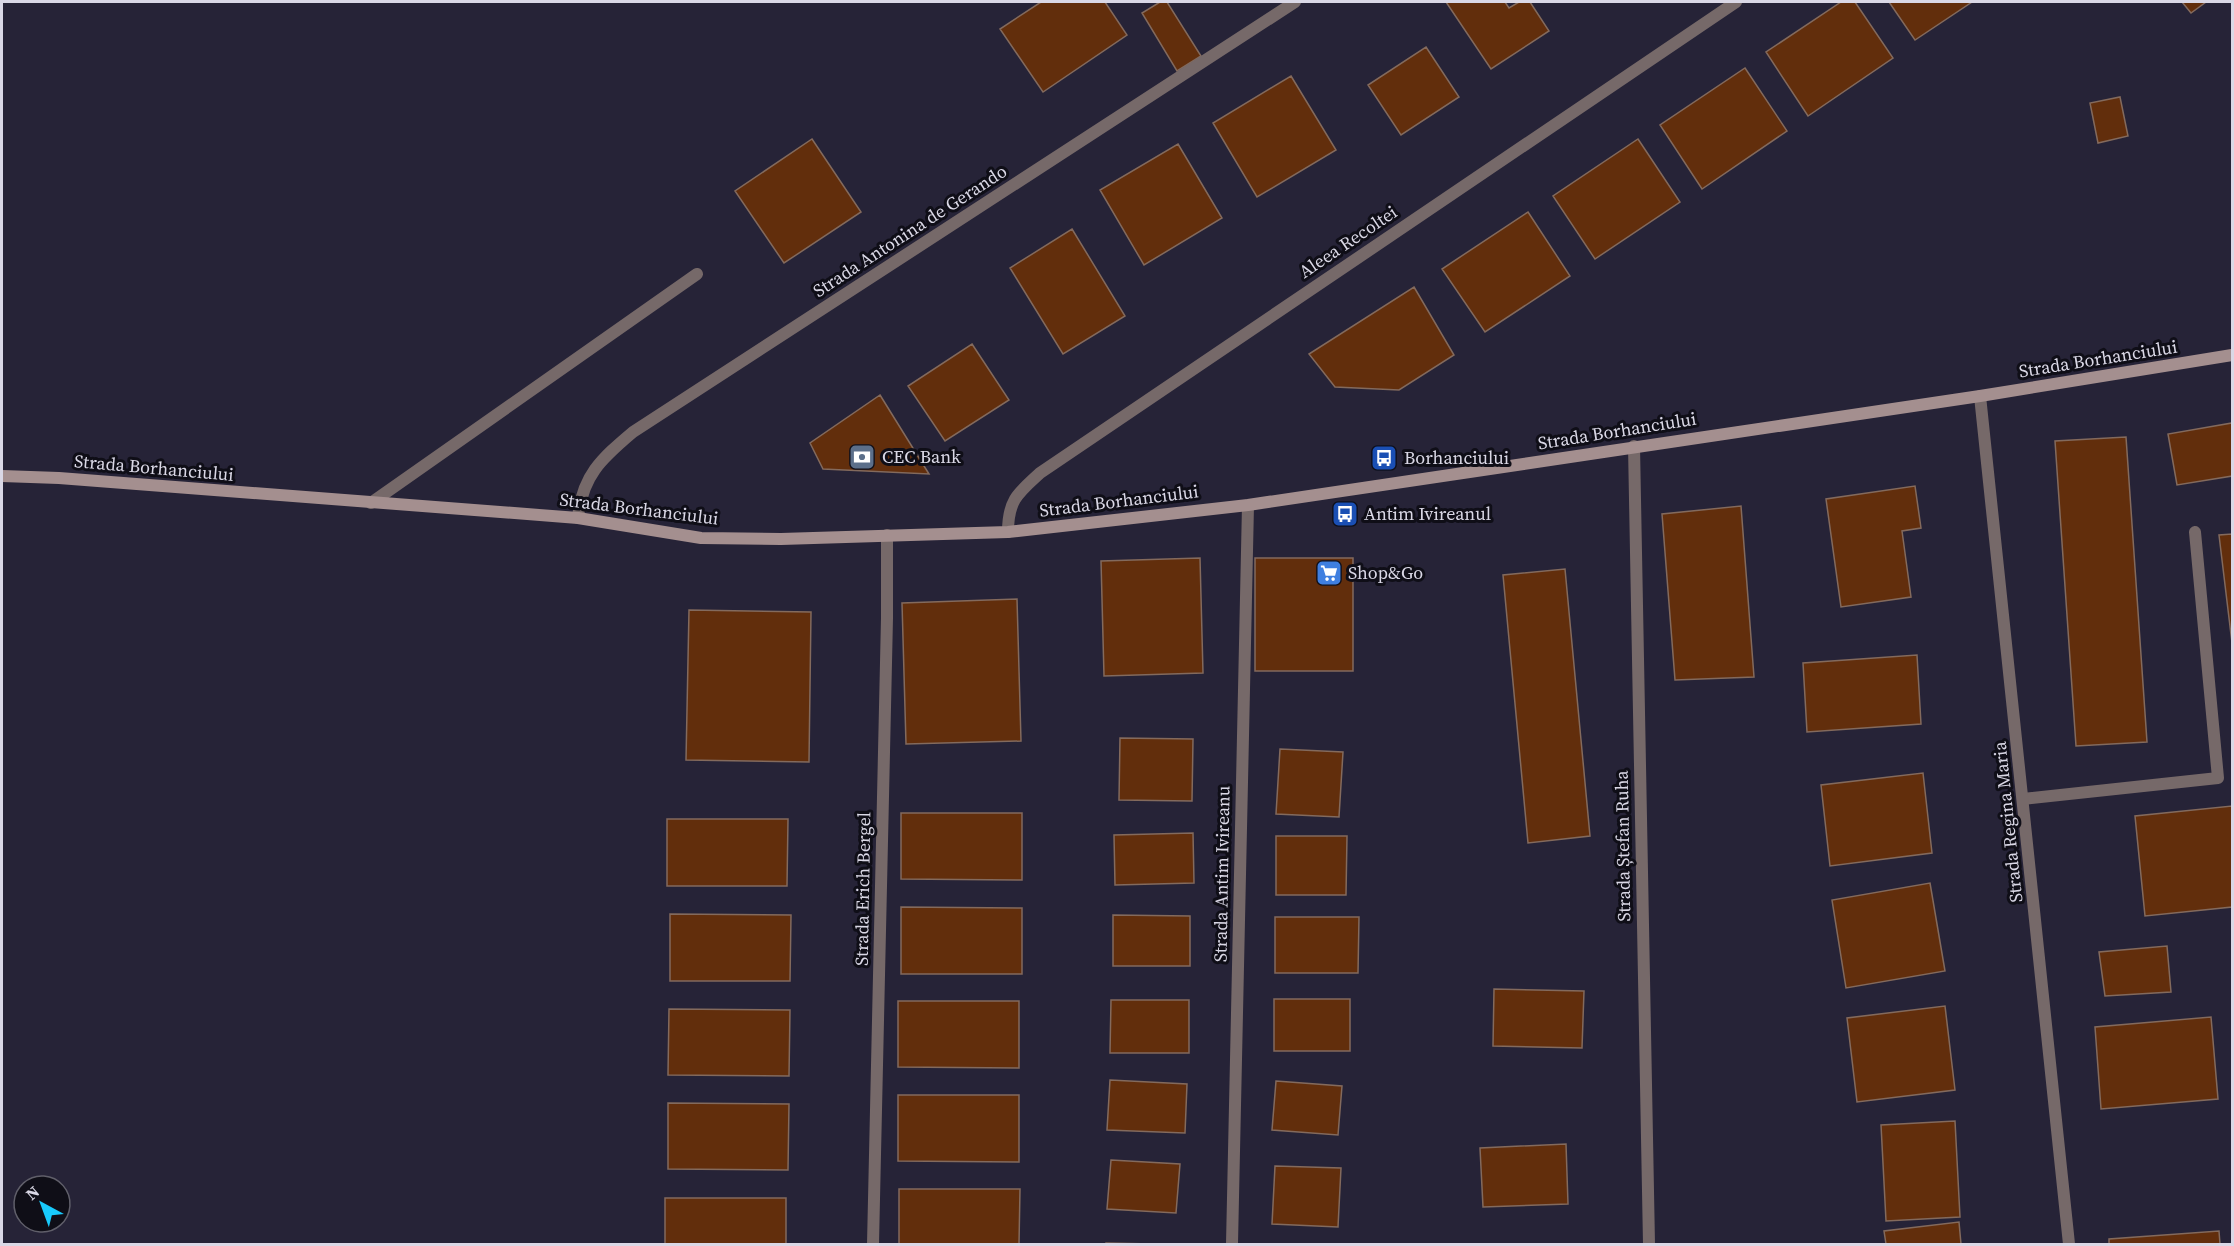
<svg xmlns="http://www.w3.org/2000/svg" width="2234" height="1246" viewBox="0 0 2234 1246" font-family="'Source Serif 4',serif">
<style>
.building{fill:#622e0c;stroke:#836a5d;stroke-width:1.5}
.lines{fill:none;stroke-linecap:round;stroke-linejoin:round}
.service{stroke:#766969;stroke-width:12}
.minor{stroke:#766969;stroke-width:12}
.secondary{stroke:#a48f8f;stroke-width:12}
.labels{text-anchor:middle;stroke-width:6;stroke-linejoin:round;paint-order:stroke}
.street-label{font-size:18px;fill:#dad8e6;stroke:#0f0e17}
.poi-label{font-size:18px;fill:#dad8e6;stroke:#0f0e17;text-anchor:start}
</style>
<rect width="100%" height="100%" fill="#262337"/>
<!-- building -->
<path class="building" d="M1041 2H1105L1127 35 1043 92 1000 29Z
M1160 2H1167L1201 56 1177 71 1142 13Z
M1446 2H1505L1509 8 1519 2H1530L1549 31 1491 69Z
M1841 2H1855L1893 58 1808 116 1766 52Z
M1889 2H1972L1915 40Z
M2182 2H2206L2191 13Z
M1426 47 1459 97 1401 135 1368 85Z
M1745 68 1787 131 1702 189 1660 125Z
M1291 76 1336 150 1257 197 1213 123Z
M2120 97 2128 136 2098 143 2090 103Z
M812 139 861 212 784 263 735 191Z
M1638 139 1680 202 1595 259 1553 196Z
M1178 144 1222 218 1144 265 1100 190Z
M1528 212 1570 276 1485 332 1442 269Z
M1072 229 1125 316 1063 354 1010 268Z
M1414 287 1454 355 1399 390 1335 387 1309 354Z
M972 344 1009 400 945 441 908 386Z
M880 395 929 474 823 469 810 443Z
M2232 423V476L2177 485 2168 434Z
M2126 437 2147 742 2076 746 2055 441Z
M1915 486 1921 528 1902 531 1911 597 1841 607 1826 499Z
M1741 506 1754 677 1675 680 1662 514Z
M2232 534V643L2219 535Z
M1200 558 1203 673 1104 676 1101 561Z
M1255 558H1353V671H1255Z
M1565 569 1590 836 1528 843 1503 575Z
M1017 599 1021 741 906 744 902 603Z
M689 610 811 612 809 762 686 760Z
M1917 655 1921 724 1807 732 1803 663Z
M1120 738 1193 739 1192 801 1119 800Z
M1280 749 1343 752 1339 817 1276 814Z
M1923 773 1932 853 1830 866 1821 785Z
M2232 806V907L2145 916 2135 816Z
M901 813H1022V880L901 879Z
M667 819H788L787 886H667Z
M1193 833 1194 883 1115 885 1114 835Z
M1276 836H1347L1346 895H1276Z
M1930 883 1945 971 1846 988 1832 900Z
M901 907 1022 908V974H901Z
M670 914 791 915 790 981H670Z
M1113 915 1190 916V966H1113Z
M1275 917H1359L1358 973H1275Z
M2167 946 2171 992 2105 996 2099 952Z
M1494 989 1584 991 1582 1048 1493 1046Z
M1274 999H1350V1051H1274Z
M1111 1000H1189V1053H1110Z
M898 1001H1019V1068L898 1067Z
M1945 1006 1955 1090 1857 1102 1847 1018Z
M669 1009 790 1010 789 1076 668 1075Z
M2211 1017 2218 1099 2101 1109 2095 1027Z
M1110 1080 1187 1084 1185 1133 1107 1130Z
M1276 1081 1342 1086 1338 1135 1272 1130Z
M898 1095H1019V1162L898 1161Z
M668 1103 789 1104 788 1170 668 1169Z
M1955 1121 1960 1217 1886 1221 1881 1125Z
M1566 1144 1568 1204 1483 1207 1480 1148Z
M1111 1160 1180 1164 1176 1213 1107 1209Z
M1275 1166 1341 1168 1338 1227 1272 1224Z
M899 1189H1020L1019 1244H899Z
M665 1198H786V1244H665Z
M1959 1222 1961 1244H1886L1884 1231Z
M2219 1231 2220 1244H2109V1239Z
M1106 1243 1153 1244H1106Z"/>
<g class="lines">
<!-- service -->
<path class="service" d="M371 503 697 274
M2023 799 2218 778 2195 532"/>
<!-- minor -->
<path class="minor" d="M1980 396 2069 1244
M1634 446 1649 1244
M578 518C582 476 601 459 633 432L1295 2
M1008 532C1008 500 1018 493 1040 473L1736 2
M873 1244 887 618V535
M1232 1244 1248 505"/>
<!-- secondary -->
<path class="secondary" d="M2 476 59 478 578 518 701 538 781 539 1008 532 1248 505 1980 396 2232 355"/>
</g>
<!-- icons -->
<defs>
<g id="bank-square" transform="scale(1.35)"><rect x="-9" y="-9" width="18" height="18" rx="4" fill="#5c6f8a" stroke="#0f0e17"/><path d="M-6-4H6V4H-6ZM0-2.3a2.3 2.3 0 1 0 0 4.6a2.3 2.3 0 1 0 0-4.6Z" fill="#fff"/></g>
<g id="bus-square" transform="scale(1.35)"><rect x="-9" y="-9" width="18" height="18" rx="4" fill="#1a4fb4" stroke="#0f0e17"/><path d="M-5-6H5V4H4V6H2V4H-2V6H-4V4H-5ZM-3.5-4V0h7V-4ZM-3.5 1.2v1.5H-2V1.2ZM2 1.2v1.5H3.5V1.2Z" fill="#fff"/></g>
<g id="supermarket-square" transform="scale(1.35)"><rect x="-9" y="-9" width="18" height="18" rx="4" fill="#3f7fe0" stroke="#0f0e17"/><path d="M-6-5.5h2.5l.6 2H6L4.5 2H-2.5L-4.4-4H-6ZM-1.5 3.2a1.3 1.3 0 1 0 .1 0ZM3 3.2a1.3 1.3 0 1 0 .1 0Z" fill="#fff"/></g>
</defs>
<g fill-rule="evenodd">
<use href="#bank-square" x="862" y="457"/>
<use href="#bus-square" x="1384" y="458"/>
<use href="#bus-square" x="1345" y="514"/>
<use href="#supermarket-square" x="1329" y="573"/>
</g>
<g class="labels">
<!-- street labels -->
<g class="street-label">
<text transform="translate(910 231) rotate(-33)" y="6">Strada Antonina de Gerando</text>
<text transform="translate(1348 242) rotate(-34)" y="6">Aleea Recoltei</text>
<text transform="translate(2098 359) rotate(-9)" y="6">Strada Borhanciului</text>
<text transform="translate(1617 431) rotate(-9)" y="6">Strada Borhanciului</text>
<text transform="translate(154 468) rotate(5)" y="6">Strada Borhanciului</text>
<text transform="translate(1119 501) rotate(-7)" y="6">Strada Borhanciului</text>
<text transform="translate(639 509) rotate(7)" y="6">Strada Borhanciului</text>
<text transform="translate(2008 822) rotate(-96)" y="6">Strada Regina Maria</text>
<text transform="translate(1623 846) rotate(-91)" y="6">Strada Ștefan Ruha</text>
<text transform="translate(1222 874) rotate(-89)" y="6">Strada Antim Ivireanu</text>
<text transform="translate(863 889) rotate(-89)" y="6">Strada Erich Bergel</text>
</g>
<!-- poi labels -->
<g class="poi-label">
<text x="882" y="463">CEC Bank</text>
<text x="1404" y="464">Borhanciului</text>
<text x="1364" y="520">Antim Ivireanul</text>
<text x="1348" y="579">Shop&amp;Go</text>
</g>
</g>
<!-- border -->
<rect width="2234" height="1246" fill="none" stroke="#dad8e6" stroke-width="6"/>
<!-- north arrow -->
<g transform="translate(42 1204) rotate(319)"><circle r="28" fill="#0f0e17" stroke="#605f6a" stroke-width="1.5"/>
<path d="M0-4.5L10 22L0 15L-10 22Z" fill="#18cafc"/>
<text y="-9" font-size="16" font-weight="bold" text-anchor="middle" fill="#dad8e6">N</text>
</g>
</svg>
